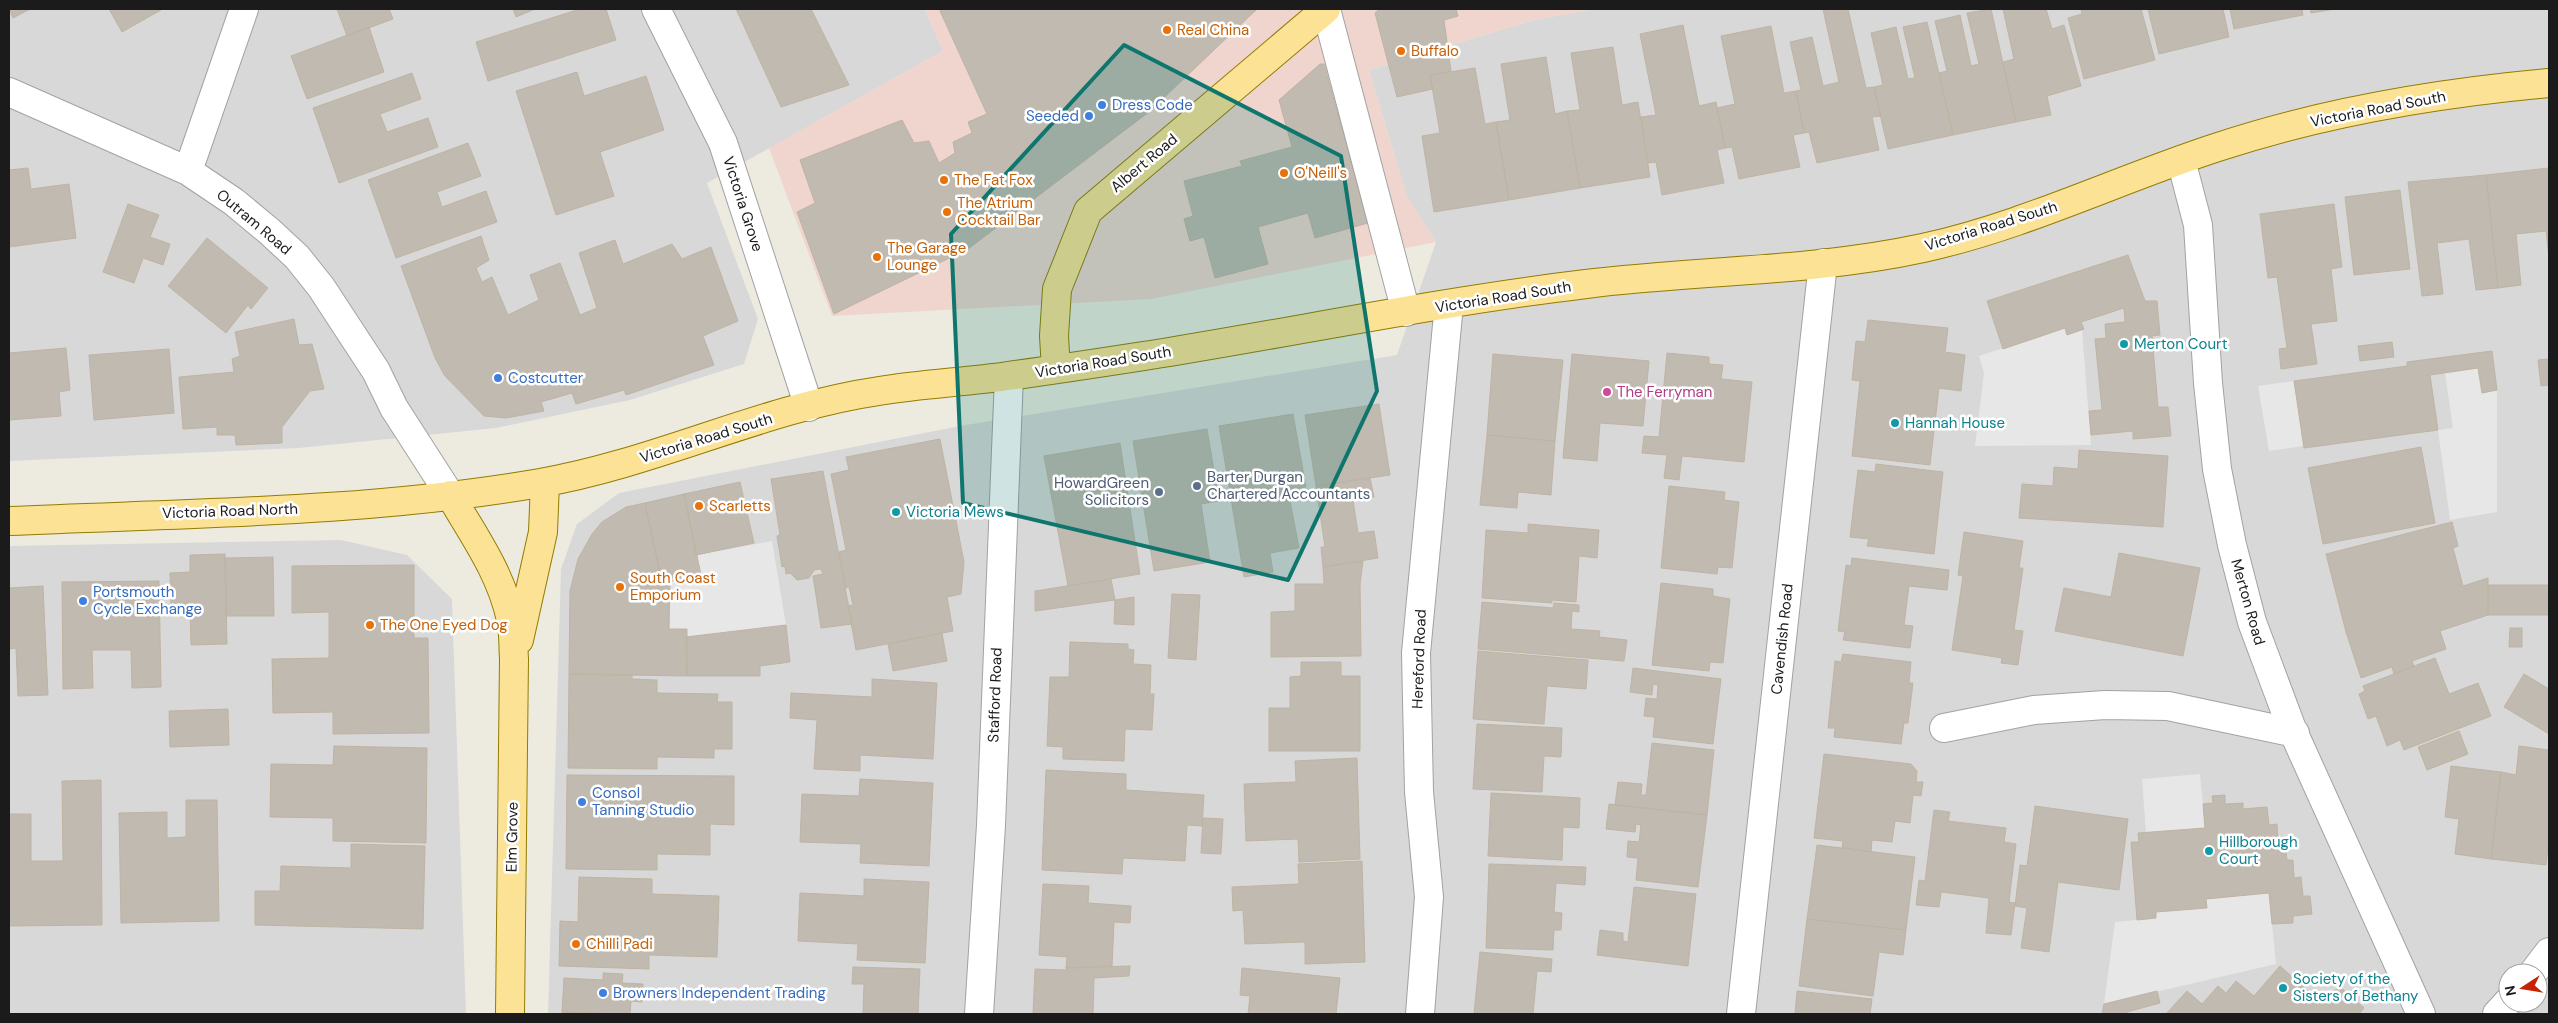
<svg xmlns="http://www.w3.org/2000/svg" width="2558" height="1023" viewBox="0 0 2558 1023" font-family="'DM Sans',sans-serif">
<style>
.residential{fill:#d9d8d8;fill-rule:evenodd}
.commercial{fill:#efd5ce}
.parking{fill:#e7e7e7}
.building{fill:#c1bab0;stroke:#beb4a2}
.lines{fill:none;stroke-linecap:round;stroke-linejoin:round}
.minor-casing{stroke:#a2a2a2;stroke-width:30}
.major-casing{stroke:#927c00;stroke-width:30}
.minor{stroke:#fff;stroke-width:28}
.major{stroke:#fce295;stroke-width:28}
.marked{fill:#0f766e;fill-opacity:0.2;stroke:#0f766e;stroke-width:4;stroke-linejoin:round}
.food-dot{fill:#e8710a;stroke:#fff;stroke-width:2}
.shop-dot{fill:#3f7fe0;stroke:#fff;stroke-width:2}
.culture-dot{fill:#0f9aa8;stroke:#fff;stroke-width:2}
.hotel-dot{fill:#d1479c;stroke:#fff;stroke-width:2}
.service-dot{fill:#5c6f8a;stroke:#fff;stroke-width:2}
.labels{text-anchor:middle;stroke-width:5;stroke-linejoin:round;paint-order:stroke}
.food-label{font-size:15px;fill:#c56008;stroke:#fff;text-anchor:start}
.shop-label{font-size:15px;fill:#366cbe;stroke:#fff;text-anchor:start}
.street-label{font-size:15px;fill:#1b1b1b;stroke:#fff}
.culture-label{font-size:15px;fill:#0d838f;stroke:#fff;text-anchor:start}
.hotel-label{font-size:15px;fill:#b23c85;stroke:#fff;text-anchor:start}
.service-label{font-size:15px;fill:#4e5e75;stroke:#fff;text-anchor:start}
</style>
<rect width="100%" height="100%" fill="#edebe0"/>
<!-- residential -->
<path class="residential" d="M9 9H925L943 51 707 183 758 319 744 364 630 400 496 428 299 448 9 461Z
M1594 9H2549V1014H548L561 569 577 524 619 493 960 426 1397 355 1436 242 1407 197 1369 70 1533 20ZM2508 973H2538V1003H2508Z
M341 540 407 555 452 599 466 1014H9V546Z"/>
<!-- commercial -->
<path class="commercial" d="M925 9H1594L1533 20 1369 70 1407 197 1436 242 1151 299 832 316 769 148 943 51Z"/>
<!-- parking -->
<path class="parking" d="M2065 328 2067 335 2082 330 2091 445 1975 446 1984 373 1979 356Z
M2478 368 2482 392 2497 390V512L2450 520 2438 430 2453 428 2445 373Z
M2294 381 2303 446 2269 451 2258 386Z
M772 541 786 625 686 637 687 629H669L670 582 701 575 696 555Z
M2200 774 2205 828 2146 833 2142 779Z
M2269 893 2276 964 2104 1004 2115 922 2156 918V912L2207 907 2206 899Z"/>
<!-- building -->
<path class="building" d="M9 9H30L13 18Z
M109 9H160L161 10 122 32Z
M337 9H389L393 19 347 36Z
M513 9H535L516 17Z
M580 9H606L616 40 488 81 476 42Z
M736 9H811L849 85 781 107Z
M944 9H1257L1150 111 968 249 834 314 797 212 815 203 800 160 902 120 914 143 929 141 939 163 955 153 953 142 972 133 968 122 987 114 940 11Z
M1380 9H1456L1458 16 1444 20 1451 71 1430 75 1433 89 1397 97 1375 13Z
M1823 9H1848L1866 88 1874 87 1881 116 1872 117 1879 150 1817 163 1809 132 1804 133 1796 91 1801 90 1790 42 1812 37 1823 86 1839 82Z
M1991 9 2016 122 1953 135 1939 73 1947 71 1935 21 1960 15 1971 66 1979 64 1967 13Z
M2003 9H2046L2052 29 2064 25 2081 86 2047 96 2051 115 2016 122 2003 62 2014 59Z
M2081 9H2141L2155 60 2084 79 2068 18 2082 14Z
M2148 9H2223L2229 37 2159 54Z
M2230 9H2302L2303 15 2234 29Z
M2310 9H2335L2311 13Z
M1927 22 1953 135 1888 149 1874 87 1883 85 1871 33 1896 27 1908 79 1915 78 1903 27Z
M1683 25 1699 106 1716 102 1725 148 1717 150 1724 183 1662 195 1656 162 1648 163 1641 117 1656 115 1640 34Z
M1771 26 1784 93 1796 91 1804 133 1793 135 1800 167 1739 179 1732 147 1725 148 1717 108 1735 104 1721 36Z
M369 27 384 72 307 99 291 56Z
M1613 47 1622 105 1638 102 1650 177 1580 188 1567 111 1580 110 1571 53Z
M1546 57 1555 114 1567 111 1580 188 1509 200 1496 122 1510 120 1501 64Z
M1320 64H1324L1368 223 1315 238 1308 213 1258 227 1268 264 1215 278 1204 237 1190 241 1184 219 1193 216 1184 181 1242 166 1240 161 1292 147 1279 100Z
M1475 68 1485 124 1496 122 1509 200 1434 212 1422 136 1440 133 1430 75Z
M577 72 584 96 646 76 664 130 600 152 614 196 556 215 516 91Z
M412 73 421 99 380 114 387 132 428 118 438 147 339 183 313 108Z
M468 143 481 176 437 192 442 207 486 191 497 222 396 258 368 180Z
M28 168 31 189 69 184 76 238 9 247V170Z
M2549 168V258L2546 231 2516 234 2521 285 2498 288 2486 175Z
M2486 175 2498 288 2476 290 2469 239 2437 243 2443 294 2422 296 2408 182Z
M2400 190 2410 269 2354 275 2345 197Z
M128 204 159 215 150 237 170 244 163 265 143 258 134 283 103 272Z
M2334 204 2342 267 2331 269 2337 321 2311 324 2317 364 2281 369 2279 349 2287 348 2277 277 2268 278 2260 214Z
M481 236 489 260 476 268 482 282 492 277 508 315 539 300 530 275 560 263 580 315 597 308 579 253 615 240 623 264 672 244 682 259 711 247 738 321 703 336 714 365 626 395 624 390 576 404 572 393 541 402 544 411 506 418 484 416 445 376 435 358 401 266Z
M207 238 268 288 251 309 248 305 226 333 168 286Z
M2128 255 2145 301H2157L2160 335 2152 336 2158 407H2168L2171 436 2133 439V431L2091 435 2089 411 2102 410 2095 339 2106 338 2105 324 2125 322 2124 308 2081 322 2084 329 2067 335 2065 328 2003 349 1987 301Z
M294 319 299 345 312 344 324 389 310 391 282 427V443L236 445 235 435H217V427L183 429 179 377 234 372 232 359 240 356 235 332Z
M1868 320 1948 328 1945 352 1965 355 1961 391 1939 388 1930 465 1852 456 1860 381 1852 380 1856 341 1865 342Z
M2392 342 2394 357 2360 361 2358 346Z
M66 348 70 390 59 392 61 416 9 420V353Z
M169 349 174 413 94 420 89 355Z
M2492 351 2497 390 2482 393 2478 368 2430 375 2438 430 2304 448 2294 381 2407 366V362Z
M1667 353 1709 357V364L1723 365 1721 379 1752 382 1744 462 1682 456 1679 480 1664 478 1667 455 1642 453 1644 436 1659 437Z
M1493 354 1563 360 1555 441 1487 435Z
M1572 354 1649 361 1643 426 1600 423 1597 461 1563 458Z
M2549 359V385L2541 386 2538 360Z
M1379 404 1390 475 1316 486 1305 415Z
M1293 414 1306 487 1288 490 1299 548 1270 553 1273 572 1244 577 1219 426Z
M1207 429 1219 501 1201 504 1210 562 1154 571 1133 441Z
M1487 435 1555 441 1551 495 1518 492 1517 508 1480 505Z
M940 439 964 562 961 594 947 597 953 631 856 650 848 606 853 605 849 587 846 588 839 552 846 550 831 474 849 470 846 457Z
M1120 443 1140 574 1068 586 1044 456Z
M2421 447 2435 523 2323 544 2308 468Z
M2079 450 2168 456 2163 527 2019 518 2022 484 2053 486 2054 467 2078 469Z
M1876 464 1943 472 1934 554 1867 546 1869 539 1850 537 1858 470 1875 472Z
M823 471 852 624 821 628 813 576 823 574 821 569 814 570 809 578 797 580 790 573 786 574 785 566 782 567 777 536 780 535 771 479Z
M1370 478 1374 497 1353 500 1358 533 1374 531 1378 558 1323 567 1321 547H1325L1316 486Z
M740 482 754 543 696 555 684 494Z
M1669 486 1725 492 1724 500 1739 502 1732 568 1718 567 1717 574 1661 568Z
M684 494 701 575 662 583 645 503Z
M645 503 662 583 670 582 669 629H687V676L569 674 570 591 578 559 592 534 602 522 626 507Z
M2452 522 2458 546 2453 548 2463 586 2488 578V615L2440 631 2446 649 2412 661 2414 666 2394 674 2392 667 2361 678 2346 632 2326 554Z
M1528 524 1599 530 1597 558 1579 556 1576 602 1552 600V603L1482 598 1486 530 1528 533Z
M1964 532 2023 541 2019 568H2023L2014 630 2023 631 2018 665 2001 663 2002 658 1952 650 1963 576 1958 575Z
M2119 553 2200 568 2183 656 2055 631 2064 588 2111 597Z
M225 554 227 644 191 645 190 608H171L170 573 190 572V555Z
M273 557 274 616H226L225 558Z
M1852 558 1949 570 1947 590 1909 586 1904 625 1913 626 1910 648 1843 640 1845 632 1838 631 1846 565 1851 566Z
M1363 561 1360 584 1361 656 1271 657V612L1295 611V584H1324L1323 567Z
M414 565V638H428L429 733 333 734V712L273 713 272 659 329 658V612L292 613V566Z
M1111 579 1115 600 1035 611V591Z
M159 581 161 687 132 688 131 650H92L93 688 63 689 62 582Z
M1661 583 1713 589V596L1730 599 1723 663 1710 662 1709 671 1652 665Z
M2488 585H2549V615H2488Z
M43 586 48 695 18 696 16 648 9 649V588Z
M1172 594 1200 595 1196 660 1168 658Z
M1134 597V625L1114 624 1115 600Z
M1482 602 1553 608 1554 603 1579 605V612L1572 611 1571 629 1600 631 1599 637 1627 640 1624 661 1478 649Z
M786 625 790 662 760 666V676H687L686 637Z
M2510 628H2522V647H2509Z
M942 633 947 661 893 671 888 644Z
M1070 642 1128 644V649L1134 650 1133 664 1151 665 1150 694H1154L1152 730 1125 729 1124 761 1063 759V747L1047 746 1050 677H1069Z
M1478 651 1588 660 1586 689 1547 686 1544 724 1473 719Z
M1843 654 1911 662 1909 683H1913L1908 723H1904L1901 744 1834 737 1835 728H1828L1835 661 1841 662Z
M2435 658 2449 694 2478 683 2491 716 2404 750 2400 740 2387 746 2376 716 2368 719 2359 694 2365 691 2363 686Z
M1301 662H1341V676H1360V751H1269V708H1290V677L1301 676Z
M1633 668 1721 679 1713 744 1653 737 1655 717 1644 716 1646 698 1657 699 1658 685 1653 684 1652 695 1630 692Z
M569 674 632 675V679L657 680V693L718 694 717 702H732V749H714V758L657 757V769L568 768Z
M2524 674 2549 689V734L2504 707Z
M872 679 937 683 933 759 860 755V771L814 769 817 720 790 718 791 693 872 697Z
M228 709 229 745 170 747 169 711Z
M1477 724 1562 728 1561 757 1544 756 1542 792 1473 789Z
M2459 731 2468 754 2427 770 2418 747Z
M1652 743 1714 750 1707 815 1615 805 1618 782 1642 784 1641 795H1646Z
M334 746 427 748 426 843 333 841V818L270 817 271 764 333 765Z
M2519 746 2549 750V838L2546 865 2491 859 2501 772 2516 775Z
M1824 754 1911 764 1917 771 1916 782H1923L1921 796 1913 795 1910 823 1895 821 1892 842 1872 840 1871 852 1842 848 1843 841 1814 838Z
M1357 758 1360 859 1299 862 1298 839 1246 841 1244 784 1296 782 1295 761Z
M2451 766 2501 772 2491 859 2455 854 2459 819 2445 817Z
M1046 770 1126 774V790L1204 795 1202 826 1187 825 1185 861 1123 858 1122 874 1042 870Z
M567 775 734 776V825L710 824V855L657 854V870L566 869Z
M860 779 933 783 929 866 860 863 861 844 800 842 802 794 859 796Z
M101 780 102 925 9 926V814H31V861H63L62 781Z
M1491 793 1580 798 1579 828 1563 827 1562 860 1488 856Z
M2225 795V804L2243 803V809L2267 807 2269 825 2277 824 2278 843H2285L2287 860H2293L2294 878 2301 877 2303 896H2310L2312 914 2293 916V923L2272 924 2269 893 2206 899 2207 908 2156 912V918L2137 920 2131 842H2139L2138 833 2205 828 2203 804 2213 803 2212 796Z
M186 800H217L219 921 121 923 119 813 167 812V838L186 837Z
M1609 804 1707 815 1698 887 1636 880 1638 858 1627 857 1628 841 1639 842 1641 825 1636 824 1635 832 1606 829Z
M2035 806 2128 819 2119 890 2058 882 2049 952 2021 948 2027 908 2015 906 2020 865 2027 866Z
M1934 810 1950 812 1948 821 2006 828 2004 842 2016 844 2009 902 2015 903 2011 935 1986 933 1989 898 1941 892 1939 907 1916 905 1919 880 1925 881Z
M1203 818 1223 819 1221 854 1201 853Z
M351 844 425 846 423 929 255 925V891H280L281 866 351 868Z
M1817 845 1915 857 1906 930 1807 919Z
M1362 861 1365 962 1305 964V942L1245 944 1243 910 1233 911 1232 887 1299 884 1298 864Z
M1489 864 1586 867 1585 885 1556 883 1554 912 1562 913 1561 930H1554L1553 950 1486 948Z
M579 877 652 879V894L719 896 717 957 649 955V969L559 966 560 921 578 922Z
M864 879 929 882 925 963 857 960 858 944 798 941 800 893 864 896Z
M1043 884 1089 886 1088 903 1131 906 1130 923 1114 922 1112 966 1066 968 1067 957 1039 955Z
M1634 887 1696 894 1688 966 1597 955 1600 930 1623 933V941L1628 942Z
M1807 919 1906 930 1903 955 1879 952 1873 996 1799 986Z
M1480 952 1552 959 1551 972 1537 971 1533 1014H1474Z
M1130 966 1129 976 1094 978 1093 1014H1033L1035 969 1067 970 1066 968Z
M2280 966 2323 1004 2339 986 2364 1008 2359 1014H2166L2187 991 2202 1004 2218 986 2226 993 2236 981 2254 996Z
M853 967 920 969 918 1014H863L864 984H852Z
M1242 968 1340 978 1336 1014H1248L1250 996 1240 995Z
M603 973 623 974 622 983 643 984 642 1002 631 1001 630 1014 562 1012 564 978 603 980Z
M1797 991 1872 999 1870 1014H1795Z
M2157 991 2160 1003 2127 1012 2128 1014H2102L2104 1004Z
M562 1012 606 1014H562Z"/>
<g class="lines">
<!-- minor casing -->
<g class="minor-casing">
<path id="minor" d="M656 9 723 143 809 407
M1326 9 1406 312
M9 92 188 171 234 202 269 231 297 257 321 287 376 371 394 408 450 495
M2181 160 2198 225 2208 383 2217 469 2232 545 2252 622 2292 729 2421 1014
M188 171 244 9
M1944 728 2034 710 2105 705 2168 706 2295 733
M2533 973 2549 952
M979 1014 991 825 1009 376
M1420 1014 1429 897 1419 792 1416 653 1449 304
M1741 1014 1823 263
M2497 1014 2508 1002"/>
</g>
<!-- major casing -->
<g class="major-casing">
<path id="major" d="M1056 369 1054 336 1057 289 1088 211 1326 9
M450 495C474 536 501 573 511 620 514 632 513 646 514 659L510 1014
M9 521C186 513 365 513 540 483 656 463 763 408 879 391 922 384 965 382 1008 376 1060 369 1111 361 1163 353 1304 330 1444 301 1586 284 1698 270 1812 272 1923 248 2024 226 2119 179 2218 147 2324 112 2438 93 2549 83
M519 640 543 532 545 482"/>
</g>
<!-- minor -->
<use href="#minor" class="minor"/>
<!-- major -->
<use href="#major" class="major"/>
</g>
<!-- marked area -->
<path class="marked" d="M1124 45 1341 156 1377 391 1288 580 963 503 951 234Z"/>
<!-- markers -->
<g class="food-dot">
<circle cx="1167" cy="30" r="5"/>
<circle cx="1401" cy="51" r="5"/>
<circle cx="1284" cy="173" r="5"/>
<circle cx="944" cy="180" r="5"/>
<circle cx="947" cy="212" r="5"/>
<circle cx="877" cy="257" r="5"/>
<circle cx="699" cy="506" r="5"/>
<circle cx="620" cy="587" r="5"/>
<circle cx="370" cy="625" r="5"/>
<circle cx="576" cy="944" r="5"/>
</g>
<g class="shop-dot">
<circle cx="1102" cy="105" r="5"/>
<circle cx="1089" cy="116" r="5"/>
<circle cx="498" cy="378" r="5"/>
<circle cx="83" cy="601" r="5"/>
<circle cx="582" cy="802" r="5"/>
<circle cx="603" cy="993" r="5"/>
</g>
<g class="culture-dot">
<circle cx="2124" cy="344" r="5"/>
<circle cx="1895" cy="423" r="5"/>
<circle cx="896" cy="512" r="5"/>
<circle cx="2209" cy="851" r="5"/>
<circle cx="2283" cy="988" r="5"/>
</g>
<circle class="hotel-dot" cx="1607" cy="392" r="5"/>
<g class="service-dot">
<circle cx="1197" cy="486" r="5"/>
<circle cx="1159" cy="492" r="5"/>
</g>
<g class="labels">
<!-- food labels -->
<g class="food-label">
<text x="1177" y="35">Real China</text>
<text x="1411" y="56">Buffalo</text>
<text x="1294" y="178">O'Neill's</text>
<text x="954" y="185">The Fat Fox</text>
<text x="957" y="208">The Atrium<tspan x="957" dy="17">Cocktail Bar</tspan></text>
<text x="887" y="253">The Garage<tspan x="887" dy="17">Lounge</tspan></text>
<text x="709" y="511">Scarletts</text>
<text x="630" y="583">South Coast<tspan x="630" dy="17">Emporium</tspan></text>
<text x="380" y="630">The One Eyed Dog</text>
<text x="586" y="949">Chilli Padi</text>
</g>
<!-- shop labels -->
<g class="shop-label">
<text x="1112" y="110">Dress Code</text>
<text x="1079" y="121" text-anchor="end">Seeded</text>
<text x="508" y="383">Costcutter</text>
<text x="93" y="597">Portsmouth<tspan x="93" dy="17">Cycle Exchange</tspan></text>
<text x="592" y="798">Consol<tspan x="592" dy="17">Tanning Studio</tspan></text>
<text x="613" y="998">Browners Independent Trading</text>
</g>
<!-- street labels -->
<g class="street-label">
<text transform="translate(2378 109) rotate(-11)" y="5">Victoria Road South</text>
<text transform="translate(1144 163) rotate(-40)" y="5">Albert Road</text>
<text transform="translate(743 204) rotate(72)" y="5">Victoria Grove</text>
<text transform="translate(254 222) rotate(40)" y="5">Outram Road</text>
<text transform="translate(1991 226) rotate(-17)" y="5">Victoria Road South</text>
<text transform="translate(1503 297) rotate(-9)" y="5">Victoria Road South</text>
<text transform="translate(1103 362) rotate(-9)" y="5">Victoria Road South</text>
<text transform="translate(706 438) rotate(-17)" y="5">Victoria Road South</text>
<text transform="translate(230 511) rotate(-2)" y="5">Victoria Road North</text>
<text transform="translate(2248 602) rotate(74)" y="5">Merton Road</text>
<text transform="translate(1782 639) rotate(-84)" y="5">Cavendish Road</text>
<text transform="translate(1419 659) rotate(-88)" y="5">Hereford Road</text>
<text transform="translate(995 695) rotate(-88)" y="5">Stafford Road</text>
<text transform="translate(512 837) rotate(-89)" y="5">Elm Grove</text>
</g>
<!-- culture labels -->
<g class="culture-label">
<text x="2134" y="349">Merton Court</text>
<text x="1905" y="428">Hannah House</text>
<text x="906" y="517">Victoria Mews</text>
<text x="2219" y="847">Hillborough<tspan x="2219" dy="17">Court</tspan></text>
<text x="2293" y="984">Society of the<tspan x="2293" dy="17">Sisters of Bethany</tspan></text>
</g>
<!-- hotel labels -->
<g class="hotel-label">
<text x="1617" y="397">The Ferryman</text>
</g>
<!-- service labels -->
<g class="service-label">
<text x="1207" y="482">Barter Durgan<tspan x="1207" dy="17">Chartered Accountants</tspan></text>
<text x="1149" y="488" text-anchor="end">HowardGreen<tspan x="1149" dy="17">Solicitors</tspan></text>
</g>
</g>
<!-- border -->
<rect width="2558" height="1023" fill="none" stroke="#1b1b1b" stroke-width="20"/>
<!-- north arrow -->
<g transform="translate(2523 988) rotate(258)"><circle r="24" fill="#ffffff" stroke="#a4a4a4"/>
<path d="M0-4L9 19L0 12L-9 19Z" fill="#c62400"/>
<text y="-8" font-size="14" font-weight="bold" text-anchor="middle" fill="#1b1b1b">N</text>
</g>
</svg>
